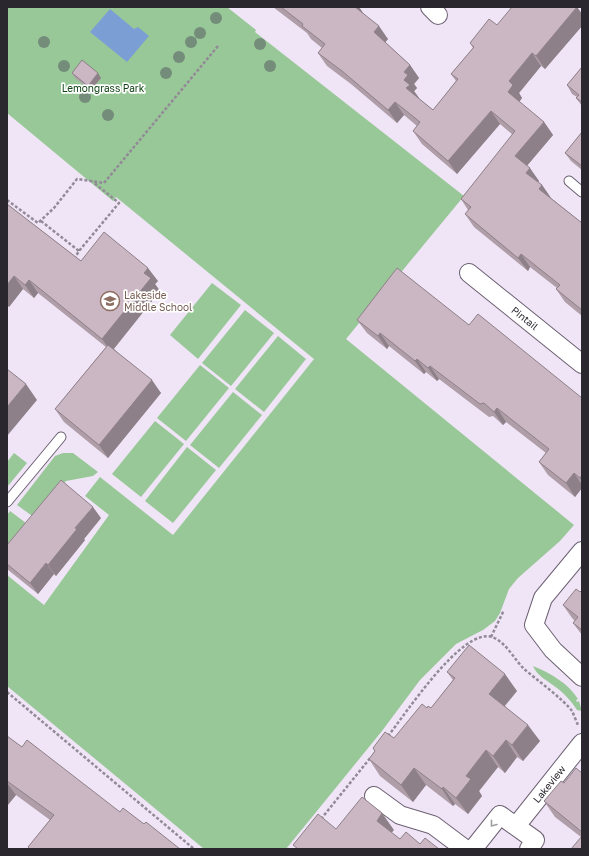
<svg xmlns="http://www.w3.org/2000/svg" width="589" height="856" viewBox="0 0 589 856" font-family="'Golos Text',sans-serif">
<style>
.green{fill:#99c898}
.water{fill:#7b9ed4}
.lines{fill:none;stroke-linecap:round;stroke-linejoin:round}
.lane-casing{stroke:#6c6172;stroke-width:11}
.street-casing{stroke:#6c6172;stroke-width:20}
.path{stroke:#928a97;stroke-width:2.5;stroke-dasharray:3 2;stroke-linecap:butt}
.lane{stroke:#fff;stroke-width:9}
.street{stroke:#fff;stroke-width:18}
.tree{fill:#748c7a}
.wall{fill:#af9da8}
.shaded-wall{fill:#8e8088}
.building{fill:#cbb7c3;stroke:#8e8088}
.oneway{stroke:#a09ea1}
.labels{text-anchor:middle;stroke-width:3.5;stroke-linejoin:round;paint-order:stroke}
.park-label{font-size:10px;fill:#0f4414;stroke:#fff}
.education-label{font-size:10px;fill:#785e54;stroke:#fff;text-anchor:start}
.street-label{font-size:10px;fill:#2b272e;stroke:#fff}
</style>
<rect width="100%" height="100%" fill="#f0e4f7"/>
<!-- green -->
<path class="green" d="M7 7H227L256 30 255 32 464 196 346 339 574 525 560 541 518 578 509 589 500 613 495 621 483 630 456 644 420 680 382 731 286 849H204L7 686V575L44 605 109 515 85 496 100 477 173 535 314 359 116 197 113 201 7 113Z
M212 283 241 305 198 359 170 335Z
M245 310 274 333 231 386 202 363Z
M278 336 306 359 264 412 235 389Z
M200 365 229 388 186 441 157 418Z
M233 392 262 415 219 468 190 445Z
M155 421 184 444 141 497 112 474Z
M187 447 216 470 173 523 145 501Z
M14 453 27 463 7 487V462Z
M63 453H73L98 472 93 476 66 481 35 518 17 505 55 456Z
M10 511 30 526 7 554V515Z
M533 666C550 673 568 683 578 699L576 700 577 702 579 701 582 711 577 710C571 701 565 694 557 688 548 681 537 676 533 666Z"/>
<!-- water -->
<path class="water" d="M110 9 134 29 138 27 149 36 127 62 90 32Z"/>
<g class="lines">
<!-- lane casing -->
<g class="lane-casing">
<path id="lane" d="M569 181 582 192
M7 502 61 437"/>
</g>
<!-- street casing -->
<g class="street-casing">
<path id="street" d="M430 7 438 15
M469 273 582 364
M582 551 543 598 534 625 553 650 582 677
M374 796 400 815 433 825 465 849
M516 826 582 743
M473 849 500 815 535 840 529 849"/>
</g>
<!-- path -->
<path class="path" d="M7 200 38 223 54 208 77 179 104 183 218 46
M41 221 79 251
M74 259 79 251 119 203 93 182
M491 637 504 610
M7 692 194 849
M388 736C405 715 462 627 492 637 506 642 514 659 524 669 536 679 564 700 572 711 574 715 576 721 578 725
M321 819 371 757"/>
<!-- lane -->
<use href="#lane" class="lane"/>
<!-- street -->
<use href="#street" class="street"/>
</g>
<!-- trees -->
<g class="tree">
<circle cx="216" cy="18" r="6"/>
<circle cx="200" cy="33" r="6"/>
<circle cx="44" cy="42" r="6"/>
<circle cx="191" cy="42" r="6"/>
<circle cx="260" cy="44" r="6"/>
<circle cx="179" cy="57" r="6"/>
<circle cx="64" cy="66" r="6"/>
<circle cx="270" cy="66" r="6"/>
<circle cx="166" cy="73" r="6"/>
<circle cx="85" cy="97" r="6"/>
<circle cx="108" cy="115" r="6"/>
</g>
<!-- wall -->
<path class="wall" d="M273 7H359L363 13 388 39 385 42 410 65 419 78 414 84 417 88 414 91 419 98H418L433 110 456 81 451 74 473 48 470 43 497 25 577 7 582 14V26L545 69 541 66 519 93 522 98 519 102 544 122 553 135 527 166 539 181 538 182 542 185 551 198 582 223V316L565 302 556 289 557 288 530 267 528 271 474 227 465 214 468 210 461 199 513 135 500 124 457 174 422 144 413 131 417 126 404 115 397 123 351 84 327 66 318 53 322 48 311 39 307 33Z
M582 67V106L576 98 577 97 572 94 567 85Z
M72 73 101 78 91 90 75 78Z
M582 132V170L571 161 565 153Z
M7 204 81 261 158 281 155 284 160 291 114 349 161 393 108 458 64 422 55 409 106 347 38 293 34 298 23 289 9 307 7 305Z
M357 320 469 325 582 398V488L575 497 548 475 539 462 546 453 506 422 503 425 493 416 489 417 439 379 437 381 426 372 424 374 389 346 387 349 367 333Z
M101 518 84 539 85 540 56 576 54 574 38 594 7 569V545Z
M582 590V635L573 623 575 621 572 618 563 605 580 592Z
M447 672 517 691 505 706 540 741 523 761 517 757 505 773 498 767 479 791 482 796 468 814 455 804 453 806 426 785 413 802 380 776 369 759 375 751 373 748 394 738 427 708H431L453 680Z
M7 736 22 747 120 812 144 824 180 849H29L28 847 50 820 16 795 7 806Z
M582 773V849L581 837 555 817 544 801 564 783Z"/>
<!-- shaded-wall -->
<path class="shaded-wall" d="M354 7H359L363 13 360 17Z
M577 7 582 14V26L545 69 536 56Z
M379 26 388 39 383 45 374 32Z
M532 53 541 66 519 93 522 98 517 105 508 92 509 81Z
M410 65 419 78 414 84 417 88 414 91 419 98 416 101 406 88 404 80V72Z
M98 73 101 78 91 90 88 86Z
M395 102 404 115 397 123 388 110Z
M491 111 500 124 457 174 448 161Z
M544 122 553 135 524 169 515 156Z
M530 168 539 181 535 186 526 173Z
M542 185 551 198 539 189Z
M521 254 530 267 528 271 518 258Z
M148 268 158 281 155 284 160 291 111 352 102 339 144 273Z
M14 276 23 289 9 307 7 304V285Z
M29 280 38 293 34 298 25 285Z
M380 333 389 346 387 349 378 336Z
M417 359 426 372 424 374 415 361Z
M430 366 439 379 437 381 428 368Z
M152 380 161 393 108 458 99 445Z
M26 384 37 400 7 436V407Z
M497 408 506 422 503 425 494 412Z
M574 473 582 485V488L575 497 566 483Z
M582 475V481L580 478Z
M93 507 101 518 84 539 85 540 56 576 48 565 75 528Z
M46 563 54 574 38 594 30 583Z
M505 674 517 691 501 710 489 694Z
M528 725 540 741 523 761 512 745Z
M506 740 517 757 505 773 493 756Z
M486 750 498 767 479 791 482 796 468 814 456 798 466 776Z
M414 768 426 785 413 802 401 785Z
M7 783 16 795 7 806Z
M443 787 455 804 453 806 442 789Z
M382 813 394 830 388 837 377 821Z"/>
<!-- building -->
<path class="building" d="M281 7H355L379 26 374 32 410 65 404 72 408 75 404 80 410 85 406 88 433 110 458 79 451 74 474 47 470 43 489 19 497 25 512 7H577L536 56 532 53 509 81 513 85 508 92 544 122 515 156 530 168 526 173 542 185 539 189 582 223V310L556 289 560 285 521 254 518 258 465 214 471 207 461 199 515 131 491 111 448 161 413 131 420 122 395 102 388 110 342 71 318 53 325 44 302 26 303 24Z
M82 60 98 73 88 86 72 73Z
M582 67V102L576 98 579 95 567 85Z
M582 132V166L565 153Z
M7 204 81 261 104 232 148 268 144 273 151 278 102 339 29 280 25 285 14 276 7 285Z
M397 268 469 325 478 314 582 398V475L580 478 574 473 566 483 539 462 549 449 497 408 494 412 484 403 480 404 430 366 428 368 417 359 415 361 380 333 378 336 357 320Z
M108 345 152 380 99 445 55 409Z
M7 369 26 384 7 407Z
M61 480 93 507 75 528 77 529 48 565 46 563 30 583 7 564V545Z
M576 589 580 592 582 590V630L573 623 578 617 563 605Z
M469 645 505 674 489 694 528 725 512 745 506 740 493 756 486 750 466 776 471 779 456 798 443 787 442 789 414 768 401 785 369 759 375 751 373 748 385 732 394 738 422 704 427 708 428 706 431 708 455 678 447 672Z
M7 736 22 747 27 740 120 812 123 808 144 824 146 822 180 849H30L28 847 54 815 7 781Z
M576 768 582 773V832L544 801 561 781 564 783Z
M362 797 382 813 377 821 400 839 406 832 420 844 425 838 439 849H298L293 845 318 814 336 829Z
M582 836V849H571Z"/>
<!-- one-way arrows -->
<defs><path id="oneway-chevron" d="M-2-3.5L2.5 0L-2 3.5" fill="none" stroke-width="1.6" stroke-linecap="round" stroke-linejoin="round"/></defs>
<use class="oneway" href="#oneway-chevron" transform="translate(493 824) rotate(128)"/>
<!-- icons -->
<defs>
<g id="school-ring" transform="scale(1)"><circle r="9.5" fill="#fff" stroke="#8d6e63" stroke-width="1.5"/><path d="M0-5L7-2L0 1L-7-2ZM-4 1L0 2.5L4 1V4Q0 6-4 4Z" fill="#8d6e63"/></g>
</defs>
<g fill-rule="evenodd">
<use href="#school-ring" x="110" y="301"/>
</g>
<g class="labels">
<!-- park labels -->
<g class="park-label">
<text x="103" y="92">Lemongrass Park</text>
</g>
<!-- education labels -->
<g class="education-label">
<text x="124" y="299">Lakeside<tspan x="124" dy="12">Middle School</tspan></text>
</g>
<!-- street labels -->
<g class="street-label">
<text transform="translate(525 318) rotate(39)" y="4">Pintail</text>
<text transform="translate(549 784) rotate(-51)" y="4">Lakeview</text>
</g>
</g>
<!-- border -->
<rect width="589" height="856" fill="none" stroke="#2b272e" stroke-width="16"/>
</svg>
